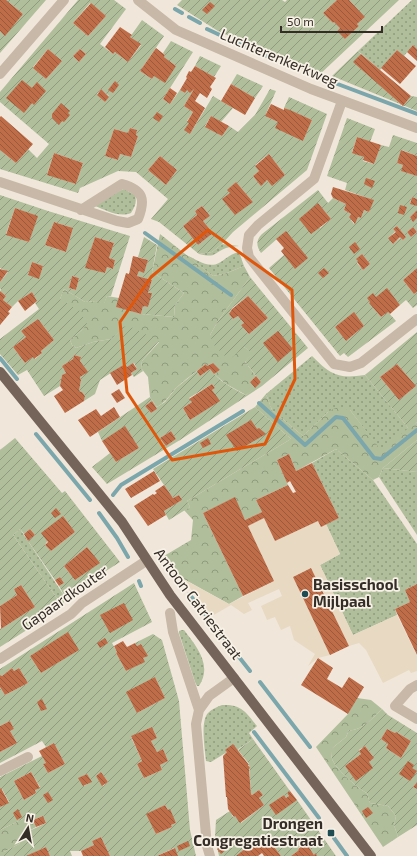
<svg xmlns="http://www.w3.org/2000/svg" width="417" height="856" viewBox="0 0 417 856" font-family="'Exo 2',sans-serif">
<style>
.grass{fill:url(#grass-dots)}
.forest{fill:url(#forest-crowns)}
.garden{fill:url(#garden-furrows);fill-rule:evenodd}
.plaza{fill:#e7d9c2}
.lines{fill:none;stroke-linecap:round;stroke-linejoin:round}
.stream{stroke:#7ba6ab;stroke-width:4}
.building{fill:url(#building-back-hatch)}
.minor{stroke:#c7b8a7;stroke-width:10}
.major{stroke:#756459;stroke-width:10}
.marked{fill:none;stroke:#df570d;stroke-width:3;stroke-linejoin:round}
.poi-dot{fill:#1f4c53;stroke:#f8f1e6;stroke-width:1.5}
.labels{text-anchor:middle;stroke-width:3.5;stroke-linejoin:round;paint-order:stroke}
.street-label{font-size:15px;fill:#342c27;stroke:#f8f1e6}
.poi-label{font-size:15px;font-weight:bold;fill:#342c27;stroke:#f8f1e6;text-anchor:start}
</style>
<defs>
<pattern id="grass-dots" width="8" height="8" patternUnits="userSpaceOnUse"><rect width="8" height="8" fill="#b0be9b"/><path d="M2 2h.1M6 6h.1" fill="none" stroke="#909b7e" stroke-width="1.8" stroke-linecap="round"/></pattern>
<pattern id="forest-crowns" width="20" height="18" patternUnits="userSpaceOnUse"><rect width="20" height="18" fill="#b0be9b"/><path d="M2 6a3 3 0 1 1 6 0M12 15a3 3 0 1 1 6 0" fill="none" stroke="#909b7e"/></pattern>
<pattern id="garden-furrows" width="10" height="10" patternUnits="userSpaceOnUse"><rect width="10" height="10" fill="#b0be9b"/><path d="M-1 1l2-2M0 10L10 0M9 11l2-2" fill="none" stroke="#909b7e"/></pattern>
<pattern id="building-back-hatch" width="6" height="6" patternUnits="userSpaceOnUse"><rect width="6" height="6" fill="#bf6d49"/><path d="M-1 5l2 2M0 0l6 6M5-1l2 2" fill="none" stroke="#9c5a3d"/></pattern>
</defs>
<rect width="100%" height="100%" fill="#f0e7da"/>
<!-- grass -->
<path class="grass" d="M412 0H417V49L413 45 404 56 397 50 380 70 358 51Z
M124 189 135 195C137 203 135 206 131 213 119 218 106 210 95 206L117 192Z
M222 244 239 246C235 246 230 247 226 248 212 254 216 258 199 254L212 252Z
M239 252 244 266 227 273 213 276 186 255C196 259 208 269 219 263 226 259 230 254 239 252Z
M312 356C331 375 338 379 365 375L409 429 380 450 350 410 328 412 303 436 272 410 266 394Z
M336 449 373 480 417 544V584L405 590 410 602 395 609 397 615 353 635 320 565 340 554 326 524 339 518 312 463Z
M383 468 417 472V535L379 477Z
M20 529 65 597 63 607 13 535Z
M182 630H184C196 646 213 665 199 686H197L195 682 179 633V631Z
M222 705C241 704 246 712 257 726L249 733 253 739 237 750 227 752 211 762 206 761C205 749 200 722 208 713 212 709 217 707 222 705Z"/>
<!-- forest -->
<path class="forest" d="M160 234 213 276 227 273 244 266 250 277 218 321 210 335 244 347 253 353 245 362 256 376 250 382 255 388 246 395 226 384 214 374 220 370 213 363 207 366 206 364C196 372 184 380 175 389 169 396 166 402 157 407L150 397 148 377 141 368 142 361 159 342 127 326 111 339 93 342 76 348 72 345 70 340 83 329 60 299 64 289 85 302 96 301 104 303 107 296 119 298 117 307 141 314 174 317 175 305 184 293 152 272Z
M266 394 272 410 303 436 328 412 337 407 350 410 380 449 417 422V440L383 468 379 477 373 480 336 449 296 471 289 454 277 460 288 485 256 500 262 512 245 520 234 498 203 513 243 596 229 604 182 578 164 556 191 540 193 520 184 510 190 507 187 501 291 439 255 407Z
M357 698 371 700 382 709C374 717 360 732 349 730L346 737 331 749C331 752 331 756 332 759 335 768 358 789 367 793L370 803 388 806 396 816 394 825 398 837 383 847 316 747 348 714Z
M29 816 33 820 36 827 27 832 19 844 4 852V856H0V830Z"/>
<!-- garden -->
<path class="garden" d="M6 0H46L0 53V31L5 35 23 14Z
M78 0H114L126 9 100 44 113 54 115 52 128 62 141 45 130 37 142 20 164 36 140 71 152 79 154 76 176 66 164 57 165 55 163 53 171 41 193 52 163 99 170 104 180 90 185 93 187 90 190 92 194 89 184 106 193 112 187 121 189 123 190 134 213 96 233 108 221 122 211 116 205 126 222 136 229 126 238 132 255 115 270 89 276 91 265 116 278 122 303 141 312 120 284 108 289 97 327 114 307 170 233 232 222 244 212 252 199 254 159 222 151 219 168 199 136 172 118 171 80 188 78 193 0 169V150L16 163 28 149 37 158 49 144 0 102V92ZM90 3 106 16 88 36 73 23ZM48 49 62 61 46 79 33 67ZM80 49 86 54 79 62 73 56ZM101 89 109 96 105 102 97 94ZM130 128 137 130 136 135 138 136 131 157 120 154 118 160 105 156 114 129 128 133ZM54 153 83 163 76 184 47 174ZM269 154 285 175 272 185 267 180 261 185 253 176 259 171 255 165ZM160 156 177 170 166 185 148 170ZM236 182 253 202 230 193 228 190ZM202 206 210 216 203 221 213 233 198 245 183 226 197 215 195 211Z
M182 0H282L285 2 287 0H337L323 13 333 23 334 22 340 28 337 31 345 39 359 26 357 24 365 17 349 0H399L318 76 218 31 177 5Z
M358 51 361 54 354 62 403 106 411 96 417 97V111L332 76Z
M200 56 221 66 214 77 195 66Z
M237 74 263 86 255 98 231 84Z
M347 118 375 129 370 142 357 137 352 152 364 157 363 161 374 164 381 145 389 147 393 135 417 143V156L402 150 397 163 403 165 402 171 417 176V199L412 197 410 203 417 206V210L410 217 413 221 417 218V232L413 227 407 232 411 237 417 232V268L403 280 414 294 417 292V305L413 308 406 300 400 305 387 289 369 303 381 317 388 312 396 321 348 357 344 353 340 356 269 268 284 255 286 231 261 253C256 246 256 240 262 234L318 190 328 203 333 198 346 204 344 210 351 214 349 217 354 224 358 217 361 218 364 210 369 212 373 200 345 190 347 183 327 176ZM318 203 331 219 320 228 319 227ZM397 226 406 237 403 240 393 229ZM395 232 400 238 393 244 388 238ZM362 254 370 264 363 270 357 263 358 261 357 259ZM354 313 364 326 346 341 335 327Z
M0 195 48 211 130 236 111 296H107L104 304 96 301 85 302 64 289 60 299 80 311 87 324 83 329 70 340 72 345 76 348 93 342 111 339 127 325 159 341 142 361 141 368 143 371 134 377 131 373 137 369 134 363 127 367 125 364 100 380 95 394 84 401 85 396 82 392 79 391 81 380 80 377 87 372 80 361 81 357 74 355 73 359 62 366 66 373 62 375 60 386 44 396 27 370 18 375 0 354V339L39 309 35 303 37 301 32 292 18 301 12 307 3 300 6 296 0 291 1 290 0 288V282L8 272 0 268ZM15 208 37 216 29 242 6 234ZM54 222 73 228 66 252 45 245ZM95 237 114 243 109 258 115 260 113 269 107 267 105 273 86 267ZM32 262 43 266 39 278 28 275ZM72 276 79 278 76 290 69 288ZM38 319 54 340 41 351 42 353 35 359 33 357 25 363 13 347 26 337 21 331Z
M144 237 157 245 152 272 184 293 175 305 174 317 141 314 143 306 148 307 151 293H148L152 280 137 276 139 271 144 272 148 260 138 257Z
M250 277 308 348 262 386 180 440 107 484 92 467 110 453 116 462 139 448 125 427 102 441 98 432 150 397 157 407 165 402 176 388 197 371 200 376 210 369C219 381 233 389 246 395L261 382 245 362 252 353 244 347 229 360 214 345 210 335 218 321ZM248 296 268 318 249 334 241 325 244 323 238 316 233 319 229 314 232 308ZM212 384 215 388 212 390 219 401 190 420 183 408 192 402 189 398ZM152 401 157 409 151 413 145 406ZM171 431 176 439 166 446 160 438Z
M417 332V422L409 429 365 375ZM397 364 416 386 399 400 380 377Z
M255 407 291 439 187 501 190 507 169 520 164 511 182 500 179 495 173 498 153 469Z
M15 438 62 493 65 491 120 562 65 597 59 586 64 583 60 577 55 580 28 541 35 535 30 529 24 534 20 529 13 535 63 607 0 647V628L1 629 35 607 21 585 14 589 17 595 0 606V450ZM63 516 75 532 51 551 45 545ZM87 547 99 563 75 580 64 566Z
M417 440V472L383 468Z
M134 583 152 622 112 643 117 652 116 653 126 671 144 662 143 658 147 656 141 644 137 646 135 643 153 634 162 640 179 701 190 830 196 856H178L174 848 157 856H110L101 837 92 841 94 845 81 851H70L72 856H50L46 847 27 856H4V852L19 844 27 832 46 823 43 816 33 820 29 816 0 830V807L9 802 2 789H0V777L42 756 46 763 43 764 48 773 65 764 54 743 46 747 42 741 0 763V752L17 743 10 731 14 729 10 721 0 726V687L5 695 28 683 19 668 14 671 12 668 2 676 0 675V669ZM78 650 41 673 30 656 39 651ZM155 677 165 698 137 713ZM152 727 157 738 151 741 157 752 163 749 168 761 160 765 162 770 144 778 137 764 142 761 131 737ZM31 772 40 787 35 790 36 793 24 800 14 781ZM101 772 108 782 103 786 96 776ZM87 774 91 782 84 786 79 778ZM165 805 176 823 171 825 172 827 156 834 147 814Z
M382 709 388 715 417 733V782L413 787 417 789V825L398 837 394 825 396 816 388 806 370 803 367 793C358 789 335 768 332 759 331 756 331 752 331 749L346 737 349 730C360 732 374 717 382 709ZM387 729 395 733 396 732 411 741 401 758 386 748 388 744 381 739ZM365 746 374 758 369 762 356 780 345 766 361 754 359 750Z
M253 739 290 791 287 793 289 796 286 798 284 795 270 805 297 800 336 856H317L316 854 314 855 306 843 298 848 299 850 291 856H281L271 843 266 847 257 843 237 856H219L215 837 216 820 230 811 233 817 235 816 241 823 264 805 259 798 263 795 259 790 252 795 251 794 249 764 238 750Z"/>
<!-- plaza -->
<path class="plaza" d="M264 518 275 541 318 521 326 524 340 554 320 565 353 635 397 615 417 656V671L411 673 409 670 383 683 366 650 359 643 349 646 311 568 293 577 330 655 318 658 308 666 315 654 294 640 290 626 281 630 275 617 267 620 261 606 282 596 279 589 248 603 252 610 244 614 231 605 212 616 183 579 229 604 274 581 248 526Z"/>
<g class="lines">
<!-- stream -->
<path class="stream" d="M175 9 182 13
M189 17 200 23
M207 29 222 36
M237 43 269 57
M327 80 417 114
M145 233 231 295
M0 358 17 379
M259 403 305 445 336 417 343 418 374 458 381 459 417 430
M36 434 90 500
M113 495 121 485 243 411
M99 513 117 538 128 557
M139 581 141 586
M189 594 199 606
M205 614 209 619
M217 629 250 671
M260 682 310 747
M254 732 319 818
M334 838 347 856"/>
</g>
<!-- building -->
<path class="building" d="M0 0H6L23 14 5 36 0 31Z
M337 0H349L365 17 357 24 359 26 345 39 337 31 340 28 334 22 333 23 323 13Z
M210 2 215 6 207 14 202 10Z
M91 3 106 16 88 36 73 23Z
M120 27 132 35 130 37 141 44 128 62 115 52 113 54 105 47Z
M413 45 417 49V61L407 52Z
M156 48 165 55 164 57 176 66 165 83 154 76 152 79 140 71Z
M48 49 62 61 46 79 33 68Z
M80 49 86 54 79 62 73 56Z
M397 50 416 66 400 84 381 68Z
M361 54 411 96 403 106 353 62Z
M195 66 216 78 210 87 212 89 207 98 200 93 195 101 205 108 190 134 184 130 189 123 187 122 193 112 184 106 194 89 190 93 187 90 185 93 180 90 187 78 186 77 189 71 191 72Z
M22 80 32 88 37 82 46 91 34 105 32 103 24 113 6 98Z
M115 81 119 85 113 93 108 90Z
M231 84 255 98 245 115 221 101Z
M170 88 177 93 170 104 163 99Z
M101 89 109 97 105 102 97 95Z
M61 103 70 111 68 113 70 115 64 122 62 121 59 125 52 118V114Z
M271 104 284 110V108L290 110 312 120 303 141 275 128 278 122 265 116Z
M157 112 163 116 159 122 153 118Z
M1 116 33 144 16 163 0 150V117Z
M211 116 229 126 222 136 205 127Z
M130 128 137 130 136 135 138 136 131 157 120 154 118 160 105 156 114 129 128 133Z
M357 137 381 145 374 164 363 160 364 157 352 153Z
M401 150 417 156V176L401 171 403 165 397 163Z
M54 153 83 163 76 184 47 175Z
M269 154 285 175 272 186 267 180 261 186 253 176 259 171 255 166Z
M160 156 177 170 166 185 148 170Z
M366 178 375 181 372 188 364 184Z
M236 182 253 202 235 215 222 199 230 193 227 190Z
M333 187 374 200 369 212 364 210 361 218 358 217 355 224 349 217 351 214 344 210 346 204 333 198 331 194Z
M412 197 417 199V206L410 204Z
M318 203 331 219 311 234 299 219Z
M400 205 407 207 404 215 398 213Z
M202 206 210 216 203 221 213 233 198 245 183 226 197 215 195 211Z
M15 208 38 216 29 242 6 235Z
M417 210V218L413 222 410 217Z
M54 222 73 228 66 252 45 245Z
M397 226 406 237 403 240 400 237 393 244 388 238 396 232 393 229Z
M413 227 417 232 411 237 407 232Z
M286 231 308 258 295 269 281 251 284 248 276 239Z
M95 237 114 243 109 258 115 260 113 269 107 267 105 273 85 268Z
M355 242 360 249 354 254 349 247Z
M362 254 370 264 363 270 357 262 358 261 356 259Z
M133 256 148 260 144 273 139 271 137 276 152 280 148 293H152L148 307 143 306 141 314 116 307 126 273 129 274Z
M32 262 43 266 39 279 28 275Z
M324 268 329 273 323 278 318 273Z
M417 268V292L414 294 403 280Z
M0 269 8 271 0 282Z
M72 276 79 278 76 290 69 288Z
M387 288 400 305 390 314 388 312 381 317 369 303 370 302 367 298 373 293 376 297Z
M0 291 6 296 3 300 12 307 8 312 10 313 0 325Z
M32 292 37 301 25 311 18 301Z
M248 296 268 318 249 334 241 325 244 323 238 316 233 319 229 314 232 309Z
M354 312 364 326 346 341 335 327Z
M38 319 54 340 41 351 42 353 34 359 33 357 25 363 13 347 26 337 21 331Z
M278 331 293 349 278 362 263 343Z
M74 355 81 357 80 361 88 372 80 377 81 380 79 391 82 392 85 396 84 401 65 413 54 396 63 390 60 386 62 375 66 373 62 366 73 359Z
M133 363 137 369 131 373 132 375 117 385 110 373 125 364 127 367Z
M213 363 220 370 214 374 210 369 200 376 197 371 206 364 207 366Z
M397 364 416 386 399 400 380 377Z
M256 376 261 382 255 388 250 382Z
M212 384 215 388 212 390 220 401 190 420 183 408 192 402 189 399Z
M119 389 125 398 117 403 111 394Z
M152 401 157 409 151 413 145 406Z
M114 407 120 417 90 437 78 420 96 409 101 416Z
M251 420 257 429 259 428 266 434 237 451 226 435Z
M125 426 139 448 116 462 102 441Z
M171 431 176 439 166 446 160 438Z
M208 438 211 444 203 448 200 443Z
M289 454 296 471 312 463 339 518 321 527 318 521 275 541 264 518 248 526 274 581 243 596 203 513 235 497 245 520 262 512 256 500 288 485 293 493 296 492 290 481 287 483 277 460Z
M154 471 160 481 131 498 125 489Z
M164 485 173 498 179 495 182 500 164 511 166 515 148 526 134 506 153 494 154 495 157 493 155 491Z
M56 508 61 514 55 518 51 513Z
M63 516 75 532 51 551 45 545 48 542 41 533Z
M30 529 35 535 28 541 24 534Z
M87 547 100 563 75 580 64 566Z
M311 568 349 646 330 655 293 577Z
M60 577 64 583 59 586 55 580Z
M417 584V655L395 609 410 602 405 590Z
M21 585 35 607 1 629 0 606 17 595 14 589Z
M124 603 133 620 110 633 100 615Z
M68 632 79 650 41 673 30 656Z
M105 638 108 643 100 648 97 643Z
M123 641 127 647 135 643 137 646 141 644 148 656 143 658 145 662 126 671 116 653 117 652 114 646Z
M318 658 333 668 327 679 342 688 349 677 364 687 348 714 301 685Z
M12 668 14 671 19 668 28 683 5 695 0 687V675L2 676Z
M155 677 165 698 137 713 126 692Z
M42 699 47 709 41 711 37 702Z
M10 721 14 729 10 731 17 743 0 752V726Z
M152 727 157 738 151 741 157 752 163 749 168 761 160 765 162 770 144 778 137 764 142 761 131 736Z
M387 729 395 733 396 732 411 741 401 758 386 748 388 744 381 739Z
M54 743 65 764 48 773 43 764 46 763 39 751Z
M233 744 249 765H248L250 768 249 769 251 794 252 795 259 790 263 795 259 798 264 805 240 823 235 816 234 817 228 809 227 797H226L223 756 227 752 225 750Z
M365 746 374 758 369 762 373 768 356 781 345 766 361 754 359 751Z
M408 761 414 765 412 768 417 771 410 781 399 774Z
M31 772 40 788 35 790 36 793 24 800 14 781Z
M101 772 108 782 102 786 96 776Z
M87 774 92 782 83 786 78 778Z
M417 782V789L413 787Z
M1 788 9 803 0 807V789Z
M290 791 297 800 276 815 269 805 284 795 286 798 289 796 287 793Z
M48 792 53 800 48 803 43 795Z
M165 805 168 810 170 809 176 823 171 825 172 827 156 834 146 814Z
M368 807 373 813 366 818 362 811Z
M18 809 22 817 17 820 13 813Z
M43 816 46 823 36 827 33 820Z
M101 837 110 856H83L81 851 94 845 92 841Z
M261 840 266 847 271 843 281 856H264L262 853 258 856H236L255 841 257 843Z
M188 841 190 846 179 851 177 846Z
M306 843 314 855 316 853 317 856H291L299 850 298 849Z
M223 845 227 849 221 854 217 849Z
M46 847 50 856H26Z
M175 848 178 856H157Z"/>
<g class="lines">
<!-- minor -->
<path class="minor" d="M138 0 176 30 311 89 417 128
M0 74 64 0
M342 101 314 179 258 225 249 235 247 248 249 257 334 364 350 367 361 363 417 319
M0 182 117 221 128 223 138 219C146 199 143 190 122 184L81 210
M170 613 173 632 199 710
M0 659 71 614 82 603 146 561
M417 685 410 689 395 706 417 719
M0 771 28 757
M210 856 207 846 196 724 199 710 209 696 234 678"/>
<!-- major -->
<path class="major" d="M0 372 122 522 170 595 371 856"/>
</g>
<!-- marked area -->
<path class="marked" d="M208 230 292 290 295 379 265 444 172 460 127 392 120 322 151 277Z"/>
<!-- markers -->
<g class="poi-dot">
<circle cx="305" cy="594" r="4"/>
<rect x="327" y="829" width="8" height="8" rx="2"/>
</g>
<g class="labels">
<!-- street labels -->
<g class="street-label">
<text transform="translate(279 58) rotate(23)" y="5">Luchterenkerkweg</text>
<text transform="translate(65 598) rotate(-35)" y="5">Gapaardkouter</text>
<text transform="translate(198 604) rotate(53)" y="5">Antoon Catriestraat</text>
</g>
<!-- poi labels -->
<g class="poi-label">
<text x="313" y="590">Basisschool<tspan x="313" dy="17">Mijlpaal</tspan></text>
<text x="323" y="829" text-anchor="end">Drongen<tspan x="323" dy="17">Congregatiestraat</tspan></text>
</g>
</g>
<!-- north arrow -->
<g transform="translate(28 828) rotate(11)" stroke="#f8f1e6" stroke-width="3" paint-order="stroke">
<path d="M0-3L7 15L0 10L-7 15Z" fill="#342c27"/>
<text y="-6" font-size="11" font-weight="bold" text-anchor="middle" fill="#342c27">N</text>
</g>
<!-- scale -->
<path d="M281 26v6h101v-6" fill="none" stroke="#342c27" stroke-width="2"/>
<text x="287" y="26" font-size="12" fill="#342c27" stroke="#f8f1e6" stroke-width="3" paint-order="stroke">50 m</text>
</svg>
